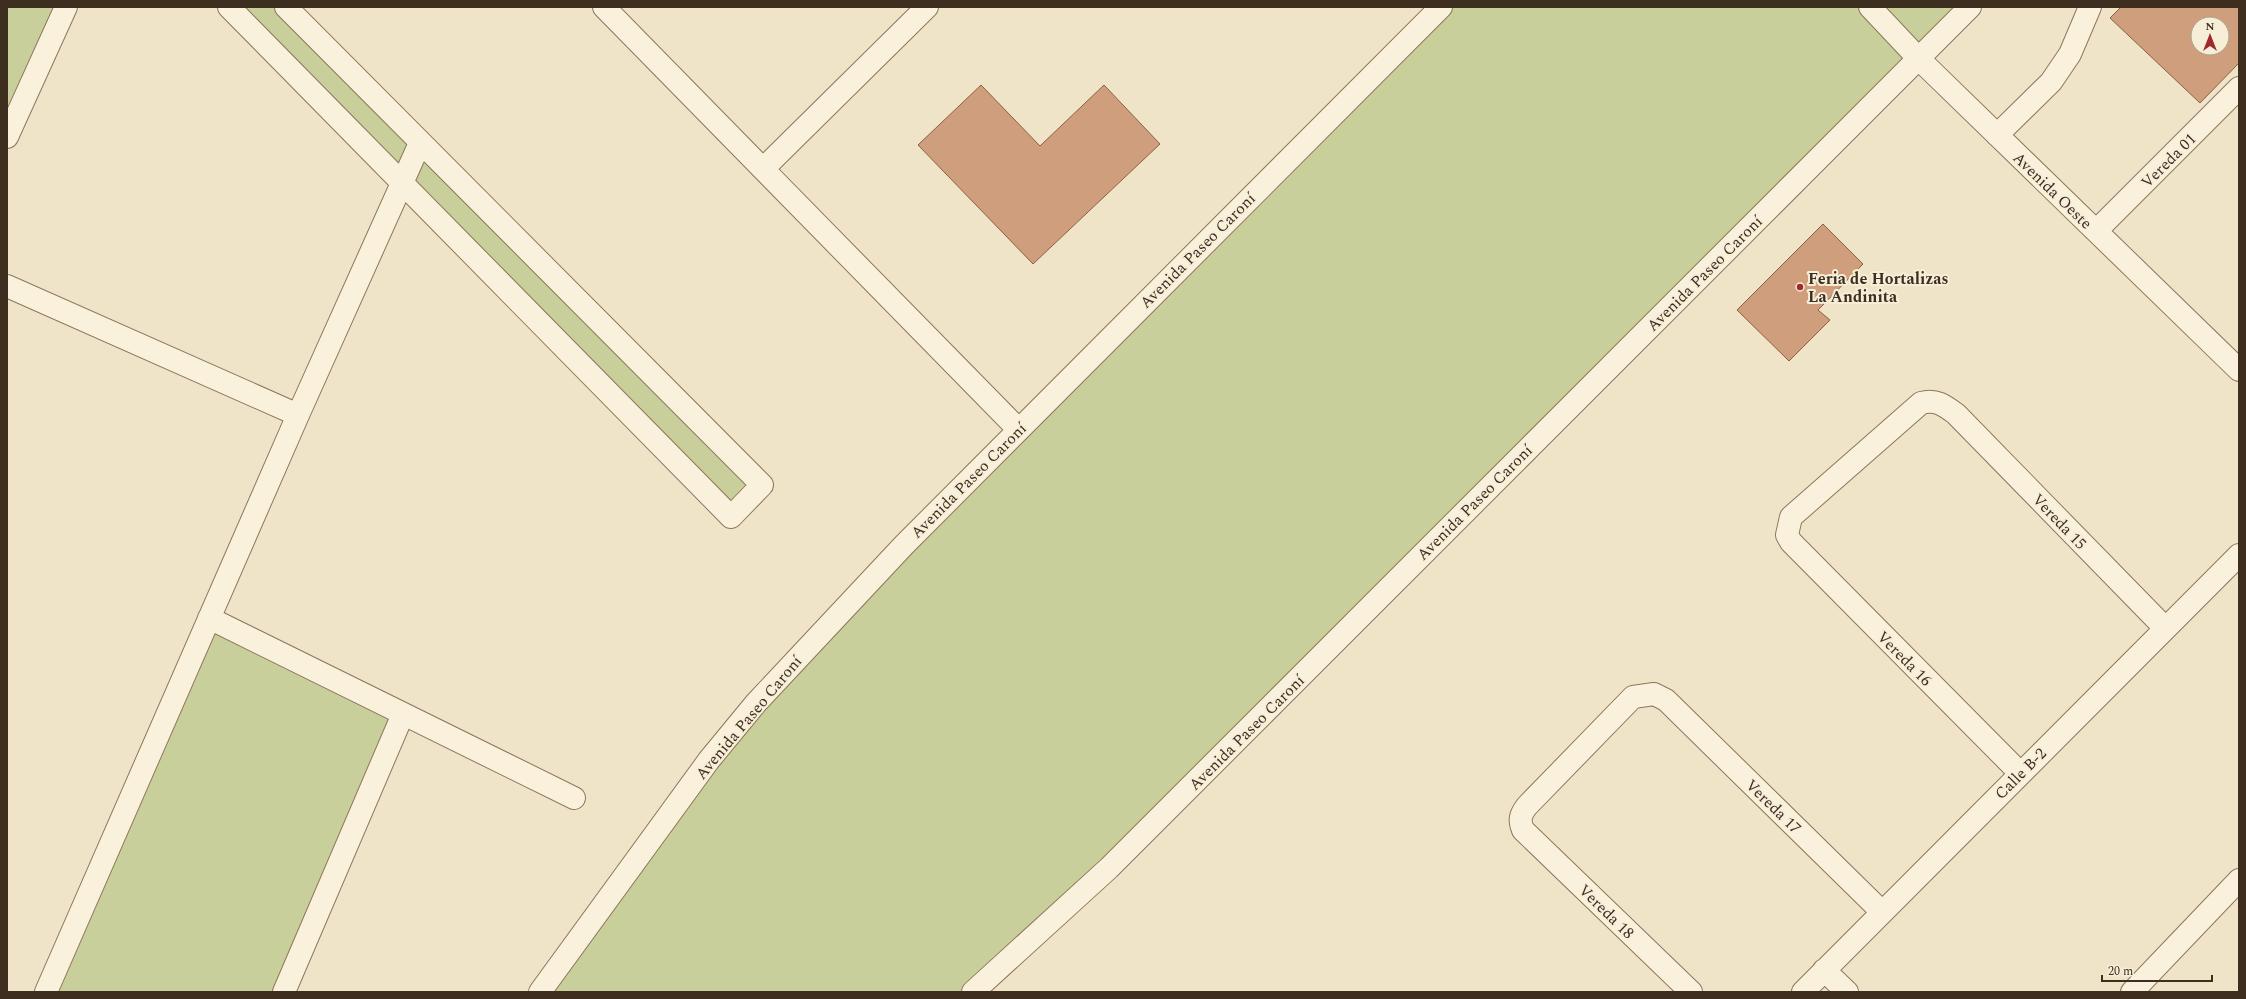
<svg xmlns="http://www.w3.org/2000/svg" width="2246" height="999" viewBox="0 0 2246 999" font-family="Spectral,serif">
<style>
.green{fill:#c9cf9b}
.building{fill:#cf9f7d;stroke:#8d5f41;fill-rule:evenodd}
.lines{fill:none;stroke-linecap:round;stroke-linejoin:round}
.minor-casing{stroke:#8d765c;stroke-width:24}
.minor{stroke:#faf1dc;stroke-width:22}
.poi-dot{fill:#9e2a2b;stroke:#f7eed8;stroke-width:1.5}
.labels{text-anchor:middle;stroke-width:4;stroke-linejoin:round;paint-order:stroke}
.street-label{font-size:16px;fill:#3d2e20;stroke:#f7eed8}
.poi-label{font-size:16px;font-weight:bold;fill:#3d2e20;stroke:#f7eed8;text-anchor:start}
</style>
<rect width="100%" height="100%" fill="#f0e4c8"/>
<!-- green -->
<path class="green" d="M7 7H66L7 137Z
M229 7H286L762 485 731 517Z
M1441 7H1970L973 992H540L709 760Z
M209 618 403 714 284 992H46Z"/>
<!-- building -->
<path class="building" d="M2121 7H2239V63L2200 103 2110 18ZM2198 24H2222V48H2198Z
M981 85 1040 146 1104 85 1160 144 1033 264 918 145Z
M1823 224 1863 264 1818 310 1830 320 1789 361 1737 310Z"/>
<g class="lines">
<!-- minor casing -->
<g class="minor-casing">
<path id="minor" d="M229 7 731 517 762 485 286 7
M604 7 1018 429
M1870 7 1919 59 2239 370
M1997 135 2051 82 2070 54 2090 7
M7 137 66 7
M763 169 927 7
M2096 231 2239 88
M7 286 298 415
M209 618 574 798
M2020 773 1791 542 1787 535 1791 517 1921 403C1936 399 1944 405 1956 414L2165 628
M1824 970 1847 992
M46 992 298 415 420 143
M284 992 403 714
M540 992 709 760 756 703 904 545 1441 7
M973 992 1109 868 1970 7
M1691 992 1523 830C1519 820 1520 815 1527 806L1633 697 1654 694 1666 700 1882 912
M1803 992 2239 555
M2132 992 2239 880"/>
</g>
<!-- minor -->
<use href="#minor" class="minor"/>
</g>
<!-- markers -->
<circle class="poi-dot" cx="1800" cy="287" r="4"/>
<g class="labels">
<!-- street labels -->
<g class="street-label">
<text transform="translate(2168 160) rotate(-45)" y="6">Vereda 01</text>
<text transform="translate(2053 190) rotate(44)" y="6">Avenida Oeste</text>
<text transform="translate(1197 250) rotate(-45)" y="6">Avenida Paseo Caroní</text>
<text transform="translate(1704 273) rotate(-45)" y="6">Avenida Paseo Caroní</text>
<text transform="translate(968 480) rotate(-45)" y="6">Avenida Paseo Caroní</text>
<text transform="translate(1474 502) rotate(-45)" y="6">Avenida Paseo Caroní</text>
<text transform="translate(2060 521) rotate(46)" y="6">Vereda 15</text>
<text transform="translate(1905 658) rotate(45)" y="6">Vereda 16</text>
<text transform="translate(748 717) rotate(-50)" y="6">Avenida Paseo Caroní</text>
<text transform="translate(1246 732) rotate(-45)" y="6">Avenida Paseo Caroní</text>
<text transform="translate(2020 773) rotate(-45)" y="6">Calle B-2</text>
<text transform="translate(1774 806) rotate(44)" y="6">Vereda 17</text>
<text transform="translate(1607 911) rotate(44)" y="6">Vereda 18</text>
</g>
<!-- poi labels -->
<g class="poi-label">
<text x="1808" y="284">Feria de Hortalizas<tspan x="1808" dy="18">La Andinita</tspan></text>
</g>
</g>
<!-- border -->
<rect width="2246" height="999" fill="none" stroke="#3d2e20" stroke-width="16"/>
<!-- north arrow -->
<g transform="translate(2210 36)"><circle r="19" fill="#f7eed8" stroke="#ada18e"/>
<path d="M0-3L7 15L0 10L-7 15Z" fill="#9e2a2b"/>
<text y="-6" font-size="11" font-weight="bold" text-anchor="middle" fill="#3d2e20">N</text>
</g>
<!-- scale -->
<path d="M2102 975v6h110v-6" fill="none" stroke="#3d2e20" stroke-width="2"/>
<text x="2108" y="975" font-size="12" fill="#3d2e20" stroke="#f7eed8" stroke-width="3" paint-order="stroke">20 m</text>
</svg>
